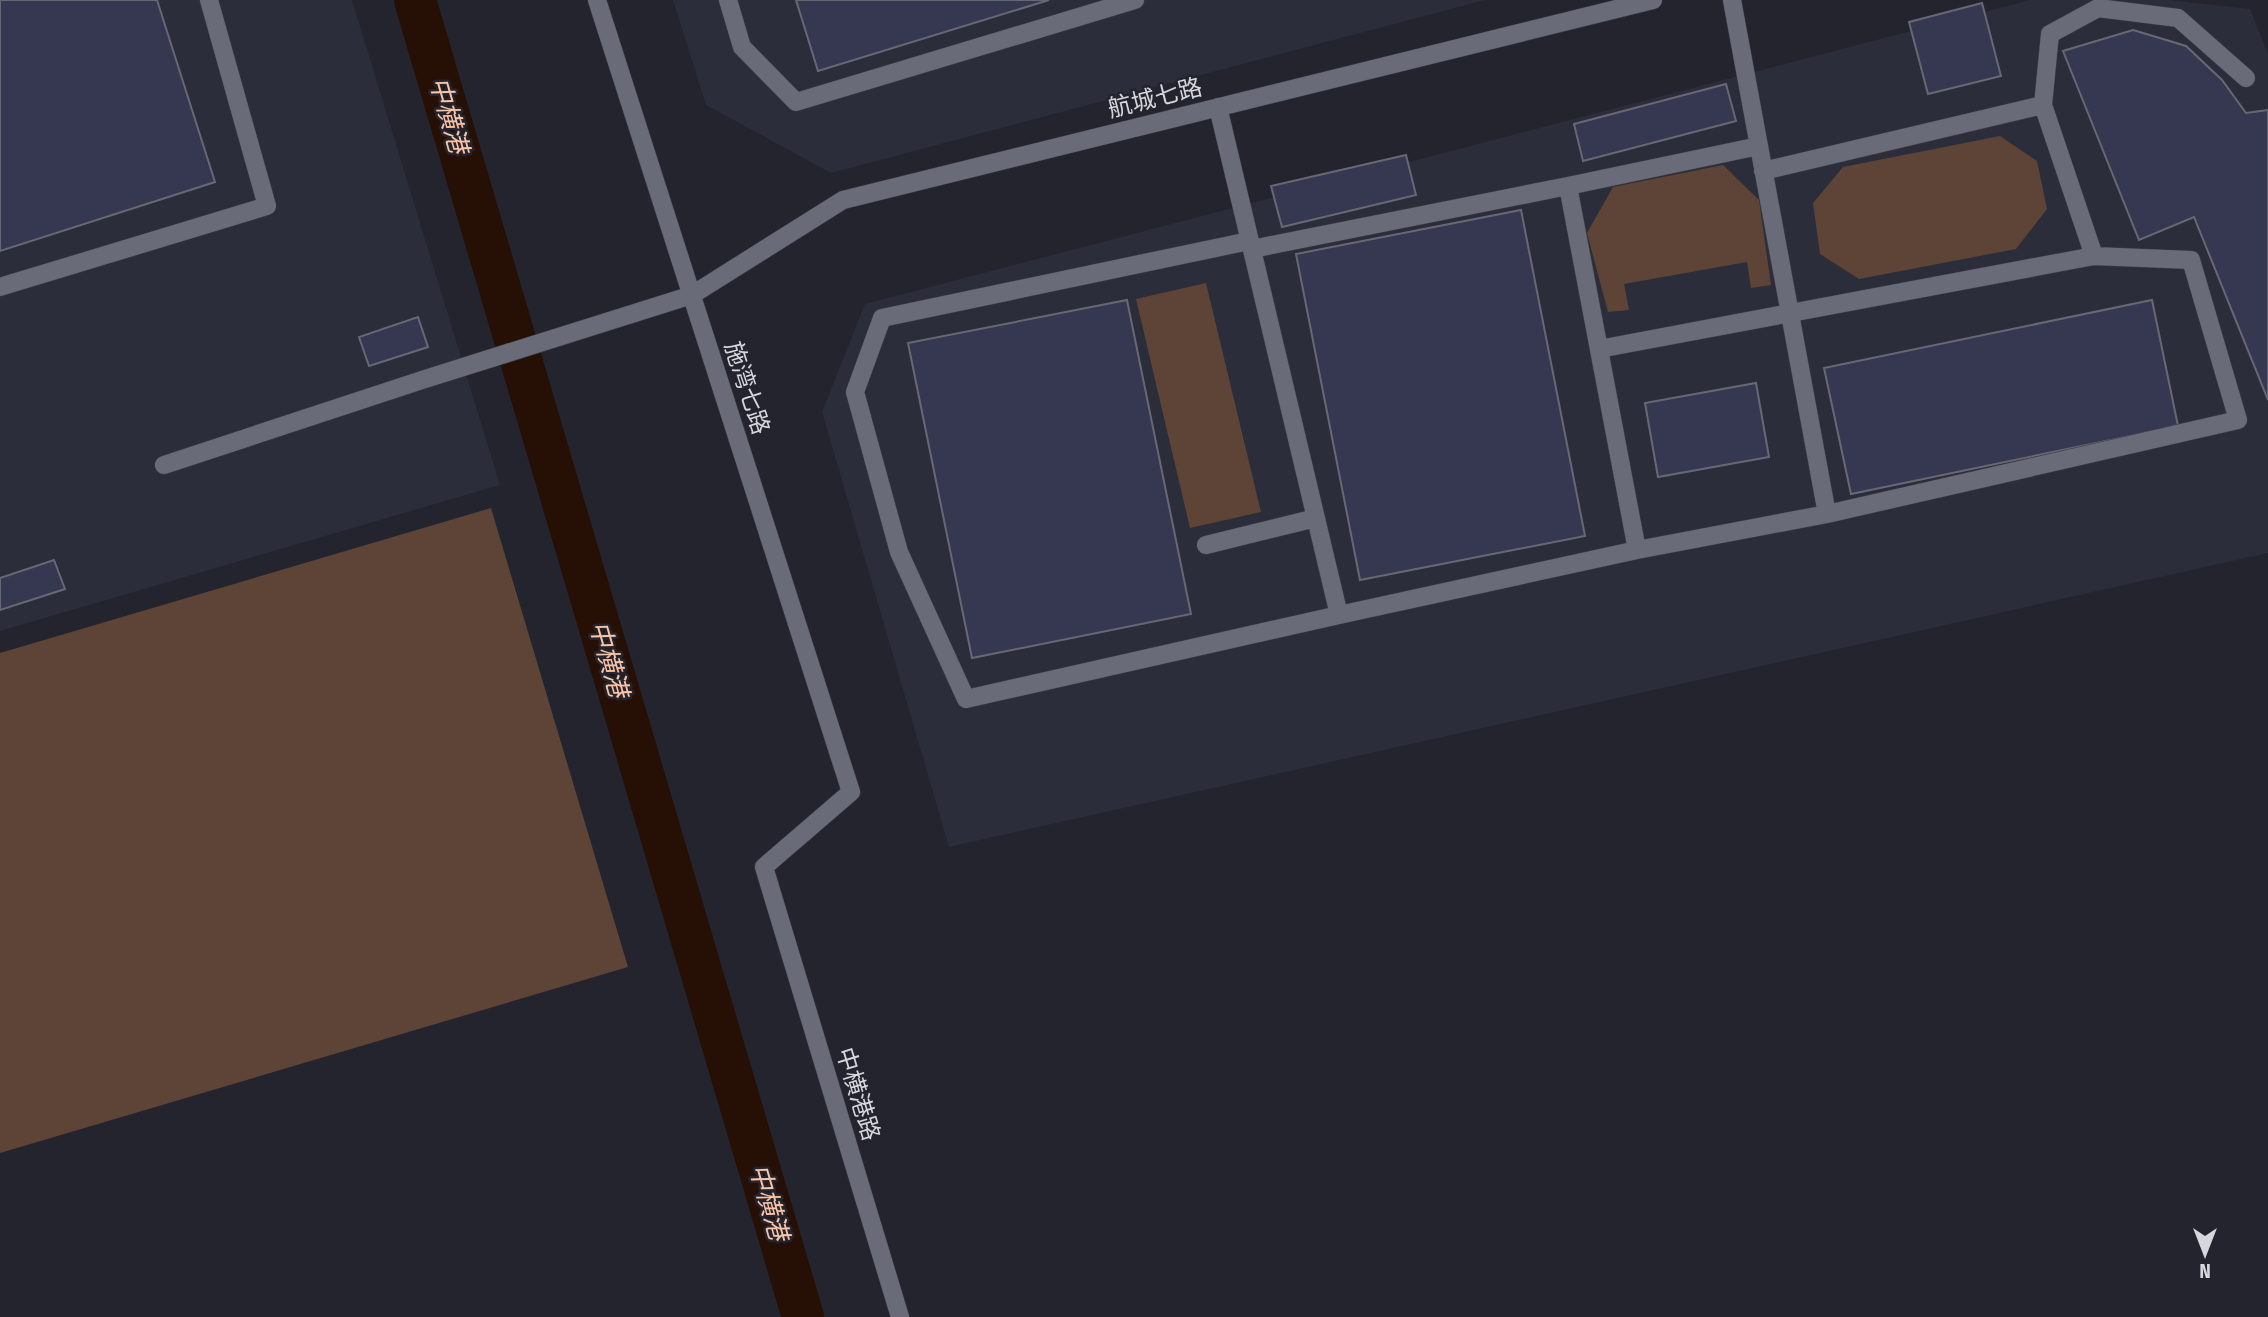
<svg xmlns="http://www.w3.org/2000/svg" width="2268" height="1317" viewBox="0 0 2268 1317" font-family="'Fira Sans Condensed','Noto Sans SC',sans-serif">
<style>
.built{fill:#2b2d3b}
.green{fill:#5e4436}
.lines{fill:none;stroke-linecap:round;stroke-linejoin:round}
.canal{stroke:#260f04;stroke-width:42}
.building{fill:#363751;stroke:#676873;stroke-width:2}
.minor-casing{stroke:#404049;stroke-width:19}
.minor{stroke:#6a6b78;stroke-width:18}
.labels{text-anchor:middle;stroke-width:5;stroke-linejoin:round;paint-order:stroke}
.street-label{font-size:24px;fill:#d6d6dc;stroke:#23242d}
.water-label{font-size:26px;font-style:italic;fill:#fbc4a7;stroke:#23242d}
</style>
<rect width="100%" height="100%" fill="#23242d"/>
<!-- built -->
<path class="built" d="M0 0H352L500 485 0 631Z
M673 0H1485L831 173 706 105Z
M2030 0H2168L2250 9 2268 54V553L949 847 822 412 865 304Z"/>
<!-- green -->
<path class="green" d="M2000 136 2037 161 2047 209 2016 249 1859 279 1820 254 1813 203 1843 167Z
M1723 165 1759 200 1771 285 1751 288 1747 262 1624 284 1629 310 1608 312 1587 233 1613 187Z
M1206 283 1261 512 1190 528 1136 299Z
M491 508 628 967 0 1153V653Z"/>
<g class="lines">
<!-- canal -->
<path class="canal" d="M415 0 803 1317"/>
</g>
<!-- building -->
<path class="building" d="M0 0H157L215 182 0 251Z
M796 0H1049L818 71Z
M1982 3 2001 76 1928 94 1909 22Z
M2133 30 2186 46 2222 80 2246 113 2268 110V400L2194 217 2139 240 2063 51Z
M1726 84 1736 121 1583 161 1574 124Z
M1406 155 1416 195 1282 227 1271 186Z
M1521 210 1585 536 1360 580 1296 254Z
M1127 300 1191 614 972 658 908 343Z
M2152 300 2178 426 1851 494 1824 368Z
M418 317 428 347 369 366 359 337Z
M1756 383 1769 457 1658 477 1645 403Z
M54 560 65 589 0 610V578Z"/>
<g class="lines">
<!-- minor casing -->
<g class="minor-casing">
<path id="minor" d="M597 0 851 792 764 867 900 1317
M728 0 742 47 796 102 1135 0
M2043 105 2050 34 2098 8 2178 18 2246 78
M1218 107 1339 615 966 699 899 552 855 392 882 318 1249 241
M1568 186 1759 146
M1252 249 1568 186 1637 550 1339 615
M0 287 267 206 209 0
M1599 349 2094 256 2043 105 1763 171
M164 465 422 380 692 295 843 200 1653 0
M1827 514 2238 420 2191 260 2094 256
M1206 545 1316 518
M1637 550 1827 514 1732 0"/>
</g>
<!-- minor -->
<use href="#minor" class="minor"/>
</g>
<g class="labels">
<!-- street labels -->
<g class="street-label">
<text transform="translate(1155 98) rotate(-14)" y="8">航城七路</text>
<text transform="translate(747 388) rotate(72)" y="8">施湾七路</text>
<text transform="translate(858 1094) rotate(73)" y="8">中横港路</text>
</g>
<!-- water labels -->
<g class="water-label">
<text transform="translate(449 115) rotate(74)" y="9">中横港</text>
<text transform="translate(609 659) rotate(74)" y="9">中横港</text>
<text transform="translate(769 1202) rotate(74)" y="9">中横港</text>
</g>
</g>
<!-- north arrow -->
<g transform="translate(2205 1254) rotate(180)" stroke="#23242d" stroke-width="5" paint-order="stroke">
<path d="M0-5L12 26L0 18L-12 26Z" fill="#d6d6dc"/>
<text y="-10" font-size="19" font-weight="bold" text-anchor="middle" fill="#d6d6dc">N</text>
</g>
</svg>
